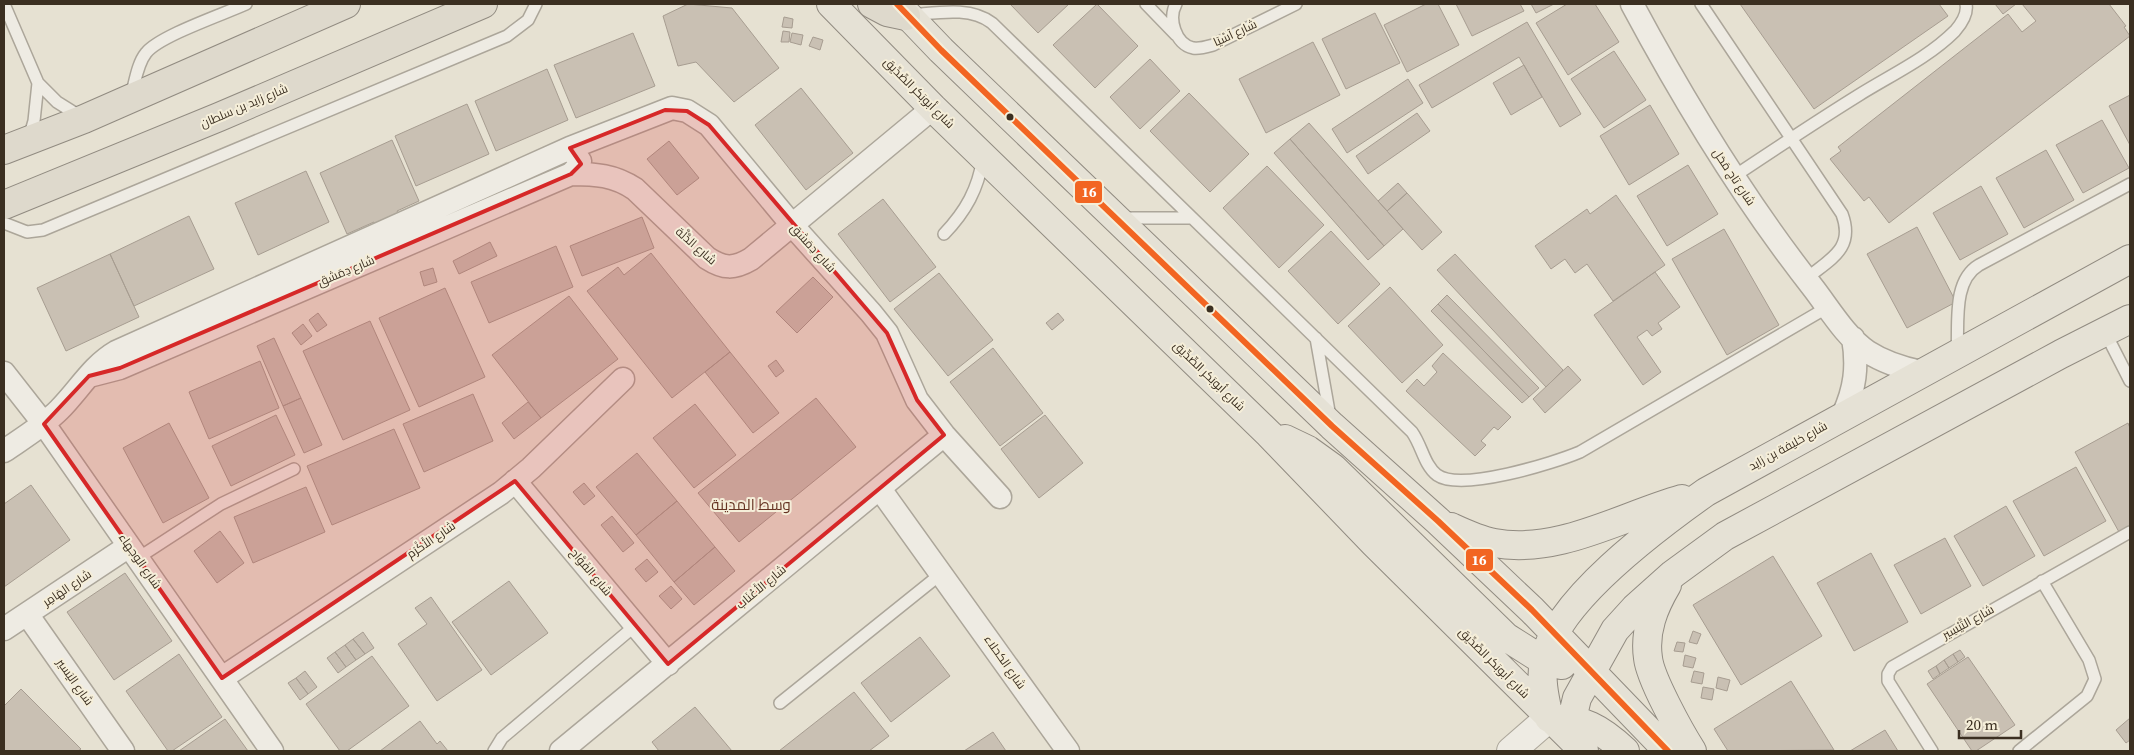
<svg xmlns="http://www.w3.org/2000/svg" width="2134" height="755" viewBox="0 0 2134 755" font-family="'Source Serif 4',Cairo,serif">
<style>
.building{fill:#c9c0b3;stroke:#a79d91}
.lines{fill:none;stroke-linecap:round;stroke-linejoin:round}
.service-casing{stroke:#aca69a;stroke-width:14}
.minor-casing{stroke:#aca69a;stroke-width:25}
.tertiary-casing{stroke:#aca69a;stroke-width:30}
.primary-casing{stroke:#918b81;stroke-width:30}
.trunk-casing{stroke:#918b81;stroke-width:30}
.service{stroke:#eeebe3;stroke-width:11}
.minor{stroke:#eeebe3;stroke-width:22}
.tertiary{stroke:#eeebe3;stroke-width:28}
.primary{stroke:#e5e1d5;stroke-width:28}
.trunk{stroke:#ded9cc;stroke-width:28}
.bus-1-casing{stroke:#f5eed9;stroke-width:10}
.bus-1{stroke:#f26522;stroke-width:6}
.marked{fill:#d62828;fill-opacity:0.2;stroke:#d62828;stroke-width:4;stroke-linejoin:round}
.bus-dot{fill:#3b2f21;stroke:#f5eed9;stroke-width:2}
.labels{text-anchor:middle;stroke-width:4;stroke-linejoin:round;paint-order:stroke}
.street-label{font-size:12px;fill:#3b2f21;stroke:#f5eed9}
.quarter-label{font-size:15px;fill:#632;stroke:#f5eed9}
.line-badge{stroke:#f5eed9;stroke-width:2}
.badge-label{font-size:14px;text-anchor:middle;font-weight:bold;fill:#fff}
</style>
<rect width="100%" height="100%" fill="#e6e1d2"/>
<!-- building -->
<path class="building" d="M688 4 732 8 779 68 734 102 696 62 678 66 663 16Z
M1010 4H1069L1038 33Z
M1097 4 1138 46 1095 88 1053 45Z
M1426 4H1438L1459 45 1407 72 1384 25Z
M1456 4H1520L1524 11 1472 36Z
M1531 4H1554L1536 13Z
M1567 4H1595L1619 42 1568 75 1536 23Z
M1740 4H1939L1948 16 1814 109Z
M1995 4H2016L2003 14Z
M2022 4H2109L2126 26 2124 27 2130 36 1889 223 1869 197 1864 201 1830 159 1841 151 1838 147 2008 14 2022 32 2036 21Z
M1375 13 1400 63 1346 89 1322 39Z
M784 17 793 19 792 28 782 27Z
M1527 22 1581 114 1560 127 1519 57 1432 108 1419 85Z
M783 31 790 32 789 42H781Z
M633 33 655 86 576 118 554 65Z
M792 33 803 35 801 45 790 42Z
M813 37 823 40 820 50 809 46Z
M1313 42 1340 95 1266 133 1239 79Z
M1614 51 1646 100 1604 128 1571 79Z
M1150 59 1180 91 1140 129 1110 97Z
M1524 65 1542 97 1511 115 1493 83Z
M547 69 568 120 496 151 475 101Z
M1408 79 1423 103 1347 153 1332 129Z
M801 88 853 153 806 190 755 125Z
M1189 93 1249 154 1210 192 1150 131Z
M2130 95V145L2109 106Z
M467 104 489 154 416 186 395 136Z
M1650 105 1679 154 1629 185 1600 136Z
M1417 113 1430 131 1368 174 1356 156Z
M2102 120 2129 168 2083 193 2056 145Z
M1309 123 1403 229 1384 246 1290 139Z
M1290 139 1384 246 1368 260 1274 153Z
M392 140 419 201 397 211 399 215 375 225 374 222 347 234 320 173Z
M669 141 699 178 677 195 647 159Z
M2046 150 2074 200 2024 228 1996 178Z
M1688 165 1718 214 1667 246 1637 196Z
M1267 166 1324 225 1279 268 1223 208Z
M306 171 329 222 258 255 235 203Z
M1398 183 1407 193 1387 211 1378 201Z
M1981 186 2008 234 1960 260 1933 213Z
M1407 193 1442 232 1422 250 1387 211Z
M1616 195 1665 265 1613 301 1587 264 1575 273 1565 259 1551 269 1535 246 1587 209 1590 214Z
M883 199 936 267 890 302 838 234Z
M189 216 214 269 134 306 110 254Z
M642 217 654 248 582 276 570 246Z
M1917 227 1956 302 1907 328 1867 254Z
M1724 229 1779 325 1727 355 1672 259Z
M1331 231 1380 284 1338 324 1288 271Z
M490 242 497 256 459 274 453 261Z
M556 246 573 287 489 323 471 282Z
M651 253 730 352 672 398 587 291 618 267 624 275Z
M110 254 139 317 66 351 37 288Z
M1455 254 1563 370 1546 387 1437 270Z
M433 268 437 282 424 286 420 272Z
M1655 272 1680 307 1658 323 1662 329 1652 336 1647 330 1637 337 1661 372 1643 385 1594 315Z
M939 273 993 340 948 376 894 309Z
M813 277 833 297 797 333 776 312Z
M1390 287 1443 345 1402 383 1348 326Z
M445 288 485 377 419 407 379 318Z
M1447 295 1539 388 1529 397 1438 304Z
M569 296 618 359 541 418 492 355Z
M1438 304 1529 397 1522 403 1431 311Z
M318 313 327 325 317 332 309 320Z
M1058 313 1064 320 1052 330 1046 323Z
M370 321 410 410 343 440 303 351Z
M303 324 312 336 301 345 292 333Z
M274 338 301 398 283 406 257 346Z
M993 348 1043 413 1000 446 950 382Z
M730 352 779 413 753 433 705 372Z
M1443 353 1511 417 1498 430 1494 427 1481 441 1486 445 1475 456 1406 391 1417 379 1424 386 1437 372 1432 366Z
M776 360 784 371 776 377 768 366Z
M260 361 279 408 209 439 189 392Z
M1568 366 1581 380 1545 413 1533 399Z
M473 394 493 441 424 472 403 424Z
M301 398 322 445 304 453 283 406Z
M816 398 856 447 739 542 698 493Z
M528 402 541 418 514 439 502 423Z
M695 404 736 455 694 488 653 438Z
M276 415 295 455 231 486 212 446Z
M1045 415 1083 463 1039 498 1001 449Z
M169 423 209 498 163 523 123 448Z
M2128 423 2130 428V526L2119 532 2075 452Z
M394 429 420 488 332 525 307 466Z
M637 453 677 501 636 535 596 487Z
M2076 467 2106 521 2044 556 2013 501Z
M584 483 595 496 584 505 573 492Z
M31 485 70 540 4 587V504Z
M306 487 325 532 253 563 234 517Z
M677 501 715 547 674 582 636 535Z
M2006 506 2035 556 1983 586 1954 536Z
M612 516 634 543 623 552 601 525Z
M220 531 244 563 217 583 194 551Z
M1945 538 1971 586 1921 614 1894 565Z
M715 547 735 571 694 605 674 582Z
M1871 553 1908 622 1854 651 1817 583Z
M1773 556 1822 636 1741 685 1693 605Z
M647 559 658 572 646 582 635 569Z
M125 573 172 641 114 680 67 612Z
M509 581 548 633 491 675 452 622Z
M671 586 682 599 671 609 659 596Z
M431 597 482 670 437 701 398 644 427 624 415 608Z
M1693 631 1701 634 1697 644 1689 642Z
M363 632 374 648 365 654 353 639Z
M920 637 950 676 891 722 861 683Z
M353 639 365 654 356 660 345 645Z
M1677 642 1685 643 1683 652 1674 651Z
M345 645 356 660 346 667 335 652Z
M1960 650 1965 657 1958 662 1953 654Z
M335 652 346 667 338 673 327 658Z
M179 654 222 717 172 751H168L126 691Z
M1953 654 1958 662 1949 668 1944 660Z
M1685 655 1696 658 1693 668 1683 666Z
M372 656 409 706 347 751H340L306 704Z
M1968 657 2015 725 1976 751H1972L1927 684Z
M1944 660 1949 668 1940 674 1936 666Z
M1936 666 1940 674 1933 679 1928 671Z
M305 671 317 687 308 694 296 678Z
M1694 671 1704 673 1702 684 1691 682Z
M1718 677 1730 680 1727 691 1716 688Z
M296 678 308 694 300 700 288 683Z
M1791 681 1834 750 1728 751 1714 729Z
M1703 687 1714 689 1712 700 1701 698Z
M21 689 81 749 78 751H4V706Z
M854 692 889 736 869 751H779Z
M695 707 732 751H659L652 742Z
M2130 718V740L2126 743 2116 730Z
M225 719 248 751H179Z
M420 721 437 744 440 741 448 751H380Z
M1885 730 1898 751H1850Z
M993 732 1006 751H964Z"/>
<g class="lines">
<!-- service casing -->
<g class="service-casing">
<path id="service" d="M4 4 38 83 57 102 81 117
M1146 4 1176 35
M1176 4C1168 18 1175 44 1193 48 1200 49 1206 47 1213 45L1296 4
M1701 4 1842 214C1855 249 1830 259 1806 279
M911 15C937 13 970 6 992 23L1412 432C1422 446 1424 465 1437 475 1461 492 1554 463 1580 452L1828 307
M131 96C135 83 137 64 146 53 159 36 224 14 246 4
M29 138 34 121 38 83
M1733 177C1775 149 1817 121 1859 95 1891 75 1928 58 1955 31 1962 23 1968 14 1966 4
M1121 218H1192
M4 223 27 232 43 230 507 36 528 20 536 4
M944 234C966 211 978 189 983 158
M2105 332 2130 381
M1316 338 1330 417
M1957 352C1959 324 1952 281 1979 265L2130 184
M138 558 221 504 294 469
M780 703 942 573
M494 751 502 738 636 625
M1932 751 1888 681V674L1892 667 2130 532
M2019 751 2087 696 2095 679 2089 660 2042 581"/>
</g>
<!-- minor casing -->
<g class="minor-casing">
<path id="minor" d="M1632 4C1685 103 1744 200 1814 289 1830 310 1846 337 1868 352 1885 363 1902 368 1921 372
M571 174C596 174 614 175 635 189L707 258C724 269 734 269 751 259L933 108
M4 373 44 424 272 751
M89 376 120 368 571 174 578 167 580 161 570 148
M1843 415C1855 389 1858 367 1853 338
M4 451C23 438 43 426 59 410 79 390 92 366 116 352L570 148 672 108 687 111 709 125 792 225 871 313 887 333 917 400 944 435 1000 497
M515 481 668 664
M880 489 1068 751
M27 614 123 751
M4 629 129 546
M222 678 501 493 531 468 623 379
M561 751 944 435"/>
</g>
<!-- tertiary casing -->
<g class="tertiary-casing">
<path id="tertiary" d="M1511 751 1549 718"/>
</g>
<!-- primary casing -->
<g class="primary-casing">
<path id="primary" d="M831 4 933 108 1269 434 1374 543 1584 751
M897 4 941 50 1332 426 1438 521 1532 610 1668 751
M1285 439 1308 450 1333 468 1506 637 1544 661 1562 665
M1451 527C1464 533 1479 540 1494 543 1558 555 1622 516 1682 499
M1667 585C1654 607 1644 631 1648 658 1650 678 1680 732 1692 751
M1573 738 1572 719 1577 698 1615 630 1635 608 1673 574 1725 536 2061 354 2130 319
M1625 751C1600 728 1584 719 1549 718 1545 699 1540 679 1544 661 1555 601 1658 526 1706 492L2130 259"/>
</g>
<!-- trunk casing -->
<g class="trunk-casing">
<path id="trunk" d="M872 4 887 12 906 16
M4 150 84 119 346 4
M4 205 219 117 483 4"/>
</g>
<!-- service -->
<use href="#service" class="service"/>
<!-- minor -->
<use href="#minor" class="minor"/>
<!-- tertiary -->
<use href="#tertiary" class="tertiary"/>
<!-- primary -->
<use href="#primary" class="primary"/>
<!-- trunk -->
<use href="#trunk" class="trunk"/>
<!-- bus-1 casing -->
<g class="bus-1-casing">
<path id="bus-1" d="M897 4 941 50 1332 426 1438 521 1532 610 1668 751"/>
</g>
<!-- bus-1 -->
<use href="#bus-1" class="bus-1"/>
</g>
<!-- marked area -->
<path class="marked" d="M665 110 687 111 709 125 887 333 917 400 944 435 668 664 515 481 222 678 44 424 89 376 120 368 571 174 581 164 570 148Z"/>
<!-- markers -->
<g class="bus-dot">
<circle cx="1010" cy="117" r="4.5"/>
<circle cx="1210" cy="309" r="4.5"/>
</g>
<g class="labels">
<!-- street labels -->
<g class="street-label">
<text transform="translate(1235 33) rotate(-25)" y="4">شارع آسْيَا</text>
<text transform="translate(919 93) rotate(45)" y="4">شارع أبوبَكر الصِّدِّيق</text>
<text transform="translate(244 106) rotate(-23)" y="4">شارع زايد بن سلطان</text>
<text transform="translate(1734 177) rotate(56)" y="4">شارع تاج مَحَل</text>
<text transform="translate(696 246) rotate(41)" y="4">شارع الدَّلَّة</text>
<text transform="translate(813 248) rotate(48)" y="4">شارع دِمَشق</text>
<text transform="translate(346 271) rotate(-23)" y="4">شارع دِمَشق</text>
<text transform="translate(1209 376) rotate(44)" y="4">شارع أبوبَكر الصِّدِّيق</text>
<text transform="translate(1788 446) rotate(-29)" y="4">شارع خليفة بن زايد</text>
<text transform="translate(431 540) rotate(-34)" y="4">شارع الأَكْرَم</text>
<text transform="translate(140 561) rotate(55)" y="4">شارع الوجهاء</text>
<text transform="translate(591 572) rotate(50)" y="4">شارع الفَوَّاح</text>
<text transform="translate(761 587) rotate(-40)" y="4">شارع الأَعْنَاب</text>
<text transform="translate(67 588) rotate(-34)" y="4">شارع الهَامِر</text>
<text transform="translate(1968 622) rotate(-29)" y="4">شارع التَّيْسِير</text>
<text transform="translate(1005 662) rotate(55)" y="4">شارع الكحلاء</text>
<text transform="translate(1494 663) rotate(45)" y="4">شارع أبوبَكر الصِّدِّيق</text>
<text transform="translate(75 682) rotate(55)" y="4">شارع اليَسير</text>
</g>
<!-- quarter labels -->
<g class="quarter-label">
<text x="751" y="510">وسط المدينة</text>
</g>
</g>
<g class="line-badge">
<rect x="1074" y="180" width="29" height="24" rx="5" fill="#f26522"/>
<rect x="1465" y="548" width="29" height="24" rx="5" fill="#f26522"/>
</g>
<g class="badge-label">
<text x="1089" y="197">16</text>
<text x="1479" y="565">16</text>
</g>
<!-- border -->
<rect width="2134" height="755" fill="none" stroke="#3b2f21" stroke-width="10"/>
<!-- scale -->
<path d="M1959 730v8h62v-8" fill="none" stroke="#3b2f21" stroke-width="2.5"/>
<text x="1966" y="730" font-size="15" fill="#3b2f21" stroke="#f5eed9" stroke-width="4" paint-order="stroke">20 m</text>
</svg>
